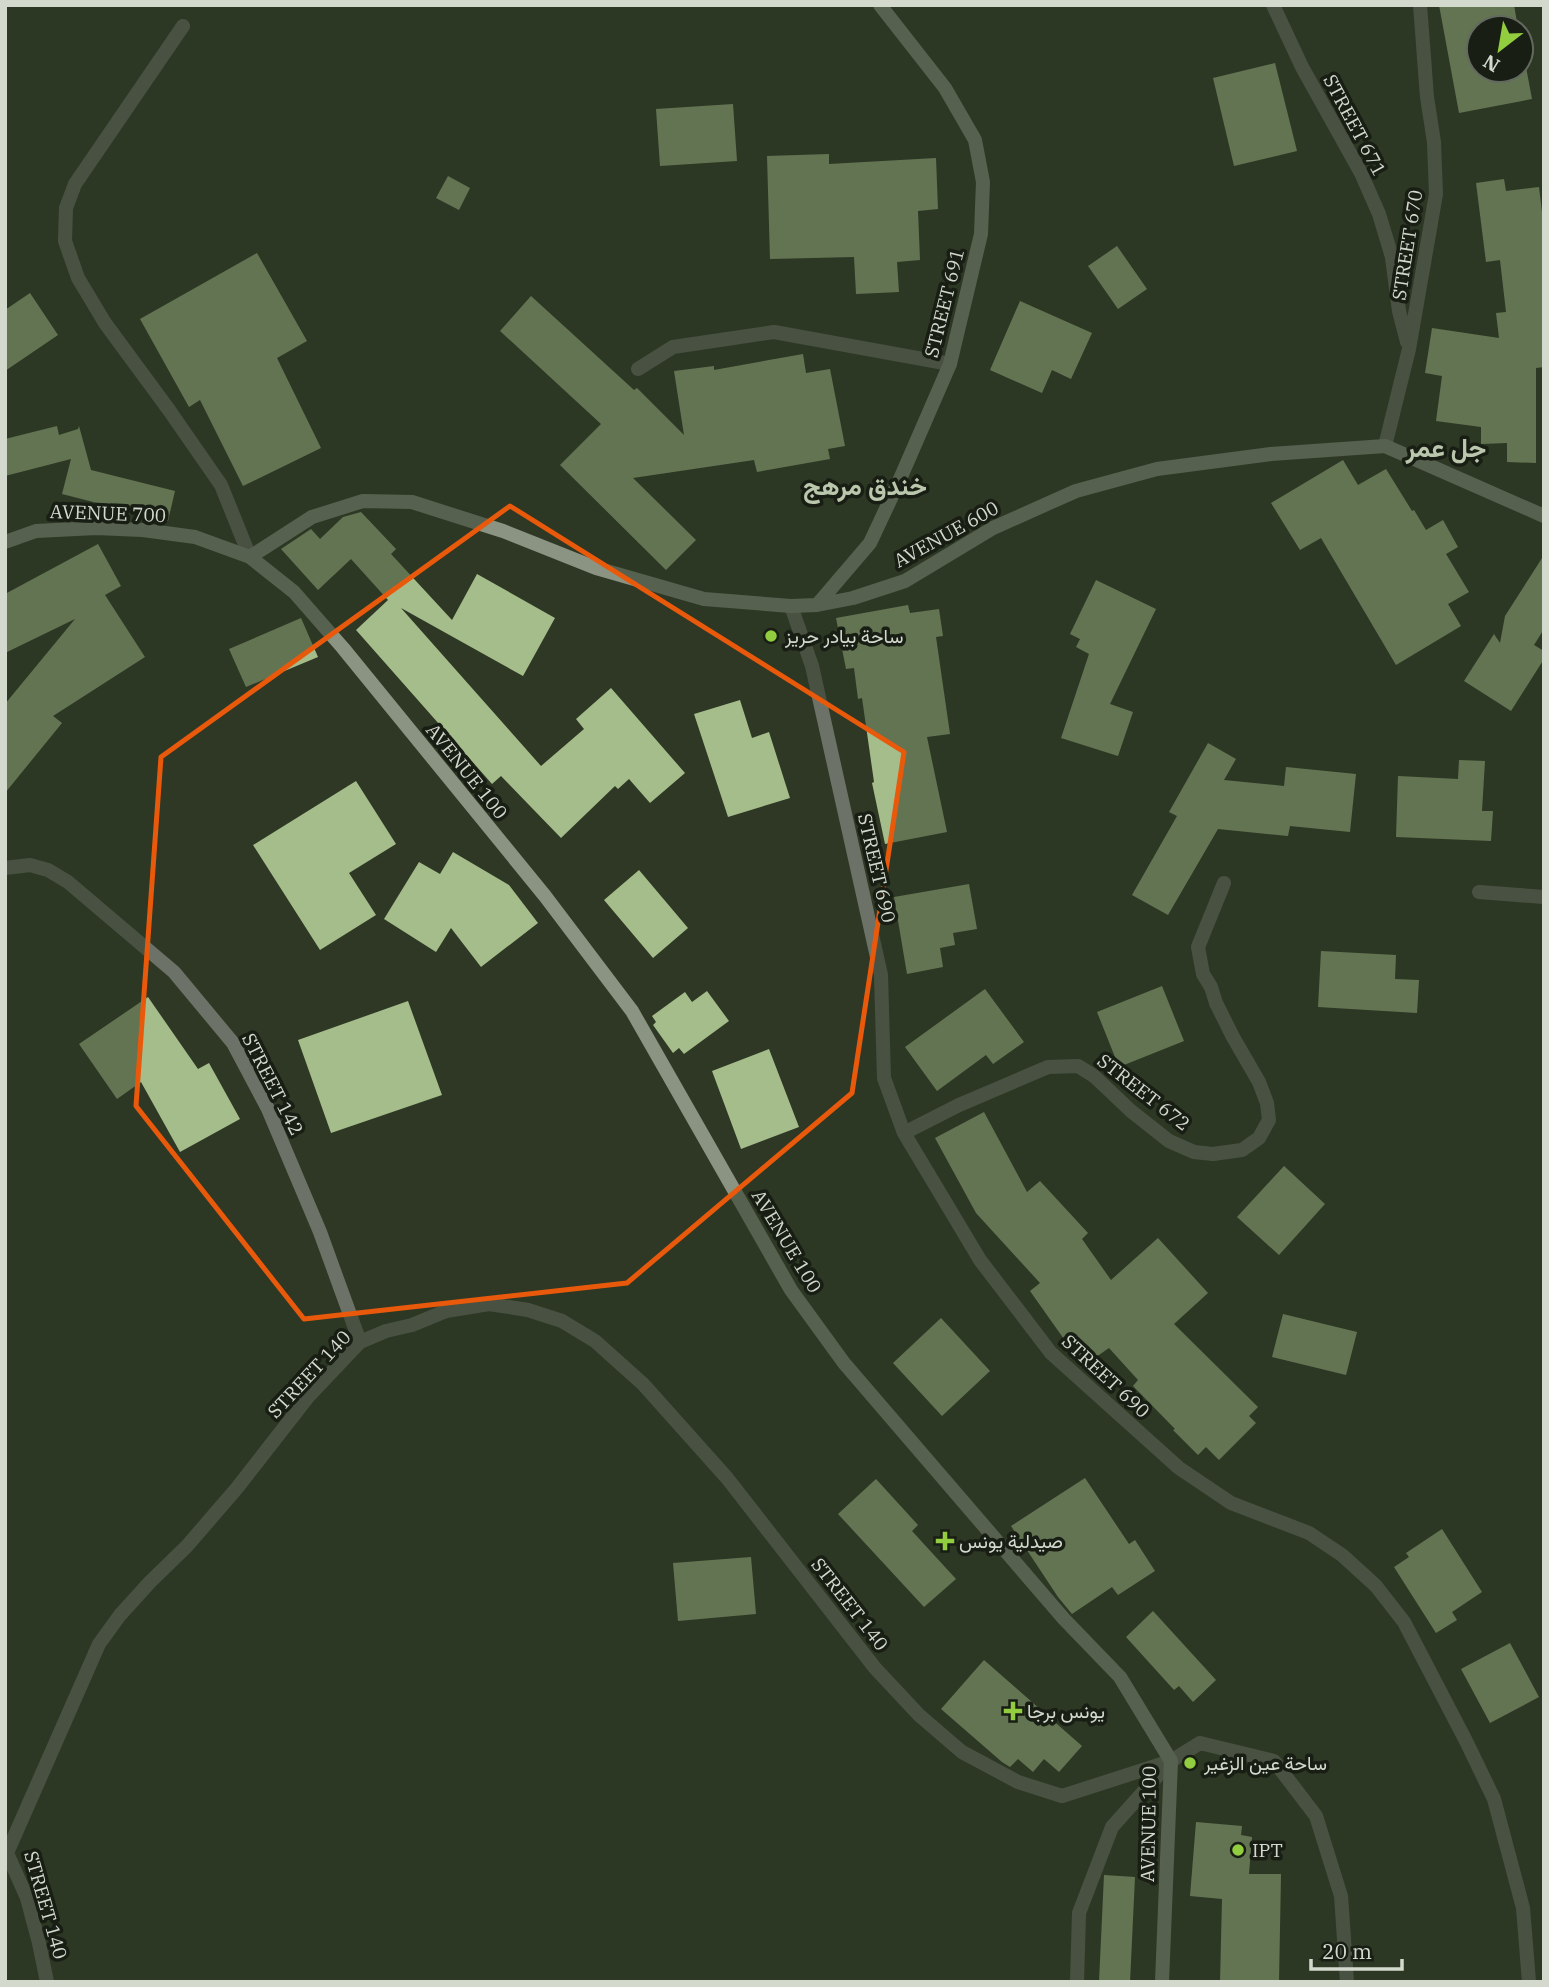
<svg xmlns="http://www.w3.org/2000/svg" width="1549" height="1987" viewBox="0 0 1549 1987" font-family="'IBM Plex Serif',Vazirmatn,serif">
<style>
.building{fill:#a4bd8b}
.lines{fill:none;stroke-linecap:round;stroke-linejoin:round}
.street{stroke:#6c7267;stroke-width:14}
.secondary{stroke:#8b9383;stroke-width:14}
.marked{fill:none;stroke:#e8590c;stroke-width:5;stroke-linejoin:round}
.poi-dot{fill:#91cd3f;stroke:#191e15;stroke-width:2.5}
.labels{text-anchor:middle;stroke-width:7;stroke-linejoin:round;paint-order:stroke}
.street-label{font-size:19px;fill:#d3d9cd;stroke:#191e15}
.poi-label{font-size:19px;fill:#d3d9cd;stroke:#191e15;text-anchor:start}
.district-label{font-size:26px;font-weight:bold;fill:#bac7ad;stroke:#191e15}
</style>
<rect width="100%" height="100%" fill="#2e3824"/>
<!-- building -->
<path class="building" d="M1439 5H1514L1518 28H1479V70H1521V41L1532 99 1459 113Z
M1275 63 1297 151 1234 166 1213 78Z
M733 104 737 161 660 166 656 109Z
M829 154V164L936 158 938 209 918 211 920 260 897 262 899 292 856 294 854 257 770 259 767 156Z
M448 176 470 188 459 210 436 198Z
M1504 179 1506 191 1539 187 1544 229V367L1536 368V463L1507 462V443L1481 444V427L1436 421 1442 376 1425 373 1432 328 1499 338 1496 313 1506 312 1500 260 1486 262 1476 183Z
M1117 246 1147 289 1118 309 1088 266Z
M257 253 307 341 277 358 321 448 243 486 200 400 189 407 140 319Z
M30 293 58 335 5 371V310Z
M531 296 634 390 637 388 684 435 674 371 714 366V370L803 354 806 373 830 369 845 446 828 449 830 459 757 472 754 460 633 478 696 540 666 570 560 465 601 424 500 331Z
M1020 301 1092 333 1071 379 1052 370 1042 393 990 370Z
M57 426 59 435 78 429 79 426 91 470 175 491 168 521 62 494 71 459 5 476V439Z
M1343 460 1358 485 1386 469 1412 511 1414 510 1426 530 1443 520 1458 547 1446 554 1469 592 1448 604 1461 626 1396 665 1321 538 1300 550 1271 503Z
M361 512 396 549 391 554 452 620 477 574 555 618 523 676 401 608 541 766 584 729 576 719 611 688 685 773 650 803 629 779 618 789 615 786 561 838 501 776 492 784 356 630 388 600 351 559 318 590 281 549 311 529 320 539 343 517Z
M98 544 121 586 105 595 145 657 53 716 62 723 5 793V704L75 619 5 653V594Z
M1544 555V629L1534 645 1544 651V659L1511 711 1464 681 1494 634 1500 643 1505 616Z
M1096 580 1156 609 1110 704 1133 712 1118 756 1061 738 1089 654 1076 647 1080 639 1070 634Z
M908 605 910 613 939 609 943 636 936 637 950 734 927 737 947 832 885 844 872 783 874 782 862 698 858 699 854 668 846 669 836 618Z
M301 618 318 657 246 687 229 649Z
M740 700 752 738 769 732 790 798 728 817 694 714Z
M1208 743 1236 759 1224 780 1284 786 1286 767 1356 774 1350 832 1290 826 1288 836 1218 829 1168 915 1132 895 1177 816 1169 812Z
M1459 760 1485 761 1482 811H1493L1491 841 1396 837 1398 776 1458 779Z
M356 781 396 844 349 873 376 915 320 950 253 845Z
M453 852 509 885 538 923 481 967 451 928 436 952 384 919 419 862 440 874Z
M639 870 688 928 653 958 604 900Z
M969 884 977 929 953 933 955 945 940 948 943 967 907 974 894 897Z
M1321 951 1396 955 1395 979 1419 980 1417 1013 1318 1007Z
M1162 986 1184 1041 1119 1067 1097 1012Z
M985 989 1024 1042 993 1064 986 1055 937 1091 905 1047Z
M707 991 729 1021 684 1054 679 1048 673 1053 653 1025 656 1022 652 1016 685 992 692 1002Z
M148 997 198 1069 209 1063 240 1119 180 1152 141 1082 117 1099 79 1044Z
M408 1001 442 1095 331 1133 298 1040Z
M769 1049 799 1127 741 1149 712 1071Z
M984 1112 1027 1192 1040 1181 1088 1233 1082 1239 1111 1280 1158 1238 1208 1293 1174 1324 1258 1407 1249 1416 1256 1423 1219 1460 1206 1447 1198 1455 1173 1430 1175 1429 1133 1386 1138 1380 1109 1348 1083 1366 1030 1291 1040 1283 976 1213 935 1138Z
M1284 1166 1325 1204 1279 1255 1237 1217Z
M1283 1314 1357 1332 1346 1375 1272 1357Z
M941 1318 990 1371 942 1416 893 1363Z
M1085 1478 1129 1544 1135 1540 1155 1571 1118 1595 1112 1587 1072 1614 1058 1597 1011 1526Z
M876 1479 918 1525 912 1531 956 1579 924 1607 838 1514Z
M1442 1529 1482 1592 1452 1612 1457 1620 1436 1633 1394 1567 1409 1557 1406 1553Z
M751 1557 756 1614 678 1621 673 1563Z
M1153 1611 1216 1680 1193 1702 1179 1686 1174 1690 1126 1637Z
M1510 1643 1539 1697 1490 1723 1461 1669Z
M984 1660 1082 1746 1059 1772 1044 1759 1033 1772 1018 1759 1010 1767 1002 1762 941 1709Z
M1196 1822 1242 1826 1241 1835 1252 1837 1249 1874H1281L1279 1982H1220L1222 1899 1190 1896Z
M1104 1875 1135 1877 1130 1982H1099Z"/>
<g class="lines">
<!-- street -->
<path class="street" d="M1273 5 1302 67 1361 173 1379 214 1392 257 1399 311 1407 342
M183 26 75 184 66 208 65 241 78 278 105 323 169 410 221 485 250 557
M638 369 673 347 774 332 950 364
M1385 446 1409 349 1436 194 1434 142 1427 97 1420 5
M791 606 812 666 881 975 884 1078 904 1133 980 1260 1051 1353 1179 1468 1231 1503 1309 1533 1342 1555 1376 1586 1404 1622 1466 1741 1494 1799 1523 1908 1529 1982
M5 868 30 865 48 870 68 882 174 972 233 1043 268 1109 320 1232 360 1342
M1479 892 1544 897
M904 1133 959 1105 1048 1067 1078 1066 1094 1076 1131 1111 1169 1141 1194 1152 1213 1154 1242 1150 1259 1138 1269 1120 1267 1103 1259 1082 1233 1037 1216 1003 1211 987 1203 974 1198 947 1224 883
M47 1982 39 1943 27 1898 7 1853 99 1644 120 1615 150 1582 187 1546 237 1488 308 1397 360 1342 386 1331 412 1325 446 1311 489 1304 528 1310 562 1321 595 1341 643 1384 727 1478 875 1668 919 1715 962 1752 1018 1782 1062 1796 1171 1761 1200 1743 1274 1761 1316 1816 1341 1896 1347 1982
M1077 1982 1079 1913 1112 1827 1170 1762"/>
<!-- secondary -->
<path class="secondary" d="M5 542 36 531 96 528 143 530 195 537 250 557 294 592 343 648 545 896 632 1011 791 1290 844 1363 1064 1619 1120 1677 1171 1761 1162 1982
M250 557 312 517 363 501 412 502 503 531 596 568 704 599 791 606 817 605 853 598 905 581 993 528 1076 491 1157 469 1271 454 1385 446 1544 516
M817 605 870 543 900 479 950 364 981 234 983 182 975 140 945 88 880 5"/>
</g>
<!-- marked area -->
<path d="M0 0H1549V1987H0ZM510 506 904 752 852 1093 627 1283 304 1319 136 1106 161 757Z" fill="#2e3824" fill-opacity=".55" fill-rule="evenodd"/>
<path class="marked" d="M510 506 904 752 852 1093 627 1283 304 1319 136 1106 161 757Z"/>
<!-- markers -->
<g class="poi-dot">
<circle cx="771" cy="636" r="7"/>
<path d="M941.5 1530.5h7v7h7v7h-7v7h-7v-7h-7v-7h7z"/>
<path d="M1009.5 1700.5h7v7h7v7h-7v7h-7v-7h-7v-7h7z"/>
<circle cx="1190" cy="1763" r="7"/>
<circle cx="1238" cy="1850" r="7"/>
</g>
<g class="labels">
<!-- street labels -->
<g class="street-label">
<text transform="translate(1355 125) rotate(62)" y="7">STREET 671</text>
<text transform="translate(1407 245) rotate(-81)" y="7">STREET 670</text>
<text transform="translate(944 303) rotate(-76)" y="7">STREET 691</text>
<text transform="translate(108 513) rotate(2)" y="7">AVENUE 700</text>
<text transform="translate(946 534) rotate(-29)" y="7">AVENUE 600</text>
<text transform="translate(467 771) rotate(51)" y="7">AVENUE 100</text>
<text transform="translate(877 868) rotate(77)" y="7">STREET 690</text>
<text transform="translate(273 1084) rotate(63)" y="7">STREET 142</text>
<text transform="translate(1144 1092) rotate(38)" y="7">STREET 672</text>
<text transform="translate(787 1241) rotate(59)" y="7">AVENUE 100</text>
<text transform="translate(309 1374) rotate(-47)" y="7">STREET 140</text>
<text transform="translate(1106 1376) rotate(43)" y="7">STREET 690</text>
<text transform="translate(850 1604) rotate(52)" y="7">STREET 140</text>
<text transform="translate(1148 1824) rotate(-89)" y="7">AVENUE 100</text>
<text transform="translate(46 1905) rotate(74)" y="7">STREET 140</text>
</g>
<!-- poi labels -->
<g class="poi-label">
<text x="785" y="643">ساحة بيادر حريز</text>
<text x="959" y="1548">صيدلية يونس</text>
<text x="1027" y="1718">يونس برجا</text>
<text x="1204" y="1770">ساحة عين الزغير</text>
<text x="1252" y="1857">IPT</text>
</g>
<!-- district labels -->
<g class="district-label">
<text x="1446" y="457">جل عمر</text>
<text x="865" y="495">خندق مرهج</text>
</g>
</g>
<!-- border -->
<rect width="1549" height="1987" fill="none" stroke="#d3d9cd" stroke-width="14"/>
<!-- north arrow -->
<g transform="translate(1500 49) rotate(211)"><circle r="33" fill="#191e15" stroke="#63695f" stroke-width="2"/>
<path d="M0-5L12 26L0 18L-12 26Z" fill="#91cd3f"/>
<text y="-10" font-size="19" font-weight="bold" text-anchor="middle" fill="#d3d9cd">N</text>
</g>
<!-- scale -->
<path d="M1311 1959v10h91v-10" fill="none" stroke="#d3d9cd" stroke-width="3.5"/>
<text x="1322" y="1959" font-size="21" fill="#d3d9cd" stroke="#191e15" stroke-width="5" paint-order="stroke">20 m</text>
</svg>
